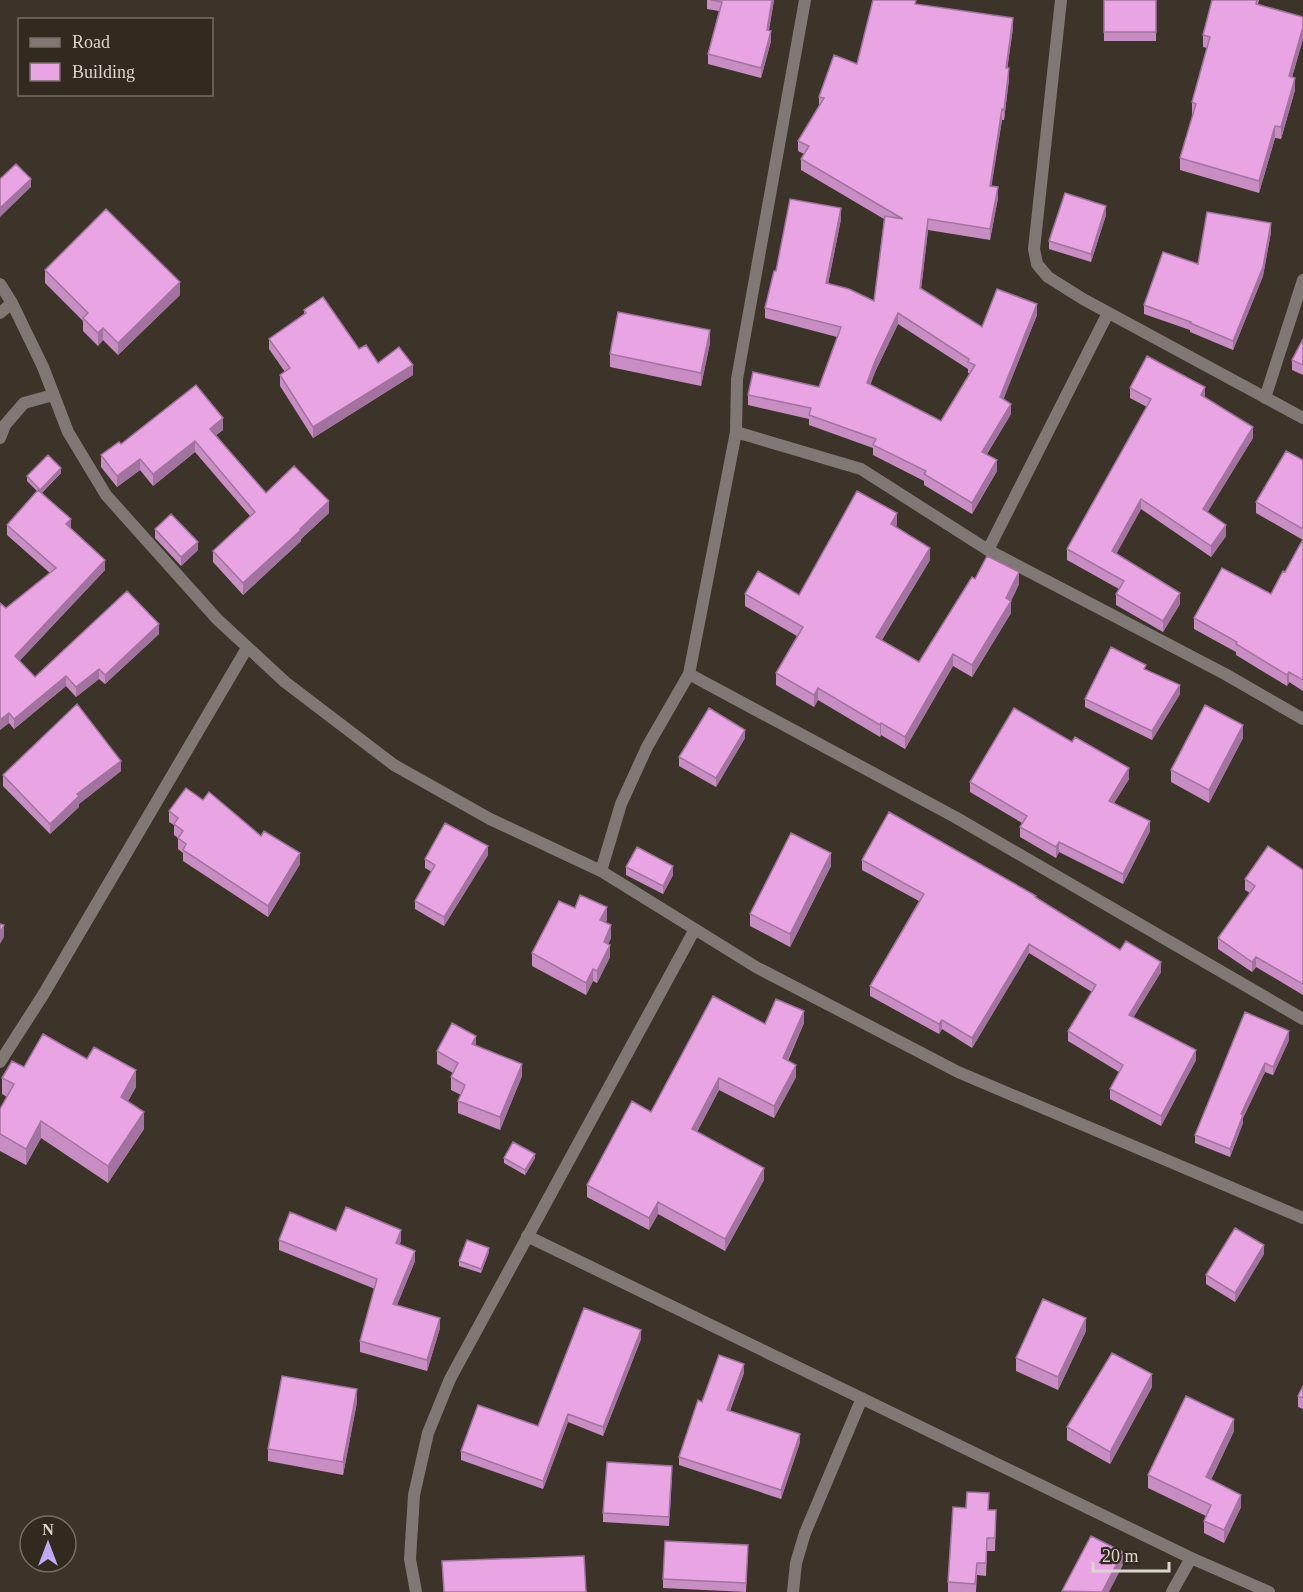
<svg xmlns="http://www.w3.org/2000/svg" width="1303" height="1592" viewBox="0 0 1303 1592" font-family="'Times New Roman',serif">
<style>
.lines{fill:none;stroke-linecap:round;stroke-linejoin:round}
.minor{stroke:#7f7875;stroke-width:12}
.wall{fill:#c88dc3;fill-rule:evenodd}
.shaded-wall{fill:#a2739f}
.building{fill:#e8a4e3;stroke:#a2739f;stroke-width:1.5;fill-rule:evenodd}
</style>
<rect width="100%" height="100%" fill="#3c3429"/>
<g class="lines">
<!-- minor -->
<path class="minor" d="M1061 0 1034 249 1037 264 1048 277 1083 299 1303 418
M0 284 12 303 43 367 68 432 106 495 217 619 285 682 394 765 490 819 601 871 756 967 958 1072 1303 1218
M0 313 12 303
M1265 398 1303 280
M736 432 861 469 988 550 1225 674 1303 719
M0 438 5 425 24 403 53 395
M988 550 1108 313
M689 674 955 817 1303 1019
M601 871 621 804 647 747 689 674 736 432 737 379 805 0
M0 1062 43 995 247 648
M527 1236 1191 1558 1269 1592
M416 1592 410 1559 414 1495 428 1433 450 1379 695 929
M793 1592 796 1563 805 1533 862 1398
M1172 1592 1191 1558"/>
</g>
<!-- wall -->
<path class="wall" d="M707 0H774L769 30 771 41 761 78 708 64V54L719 11 707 9Z
M1104 0H1156V41H1104Z
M1212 0H1259L1258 4 1303 17V39L1292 77 1295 90 1281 139 1275 138 1259 193 1180 170V158L1193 114H1192V102L1207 48 1203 47V35Z
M916 5 1013 28 1007 68 1009 79 1004 120H1002L991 186 998 198 990 240 928 230 921 289 982 327 1037 315 1003 399 1011 414 987 454 997 471 972 514 924 485V481L873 455V448L809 425V419L748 405V395L819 387 837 337 765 318V308L776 271 841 219 828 284 874 301 884 219 801 170V159L804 154 798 151V141L819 107V97L857 64ZM898 324 968 369V373H970L941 421 870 385 875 372Z
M1106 215 1091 262 1049 249V241Z
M1271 232 1263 276 1233 350 1190 332V330L1144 314V305L1198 264Z
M45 270 180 295 118 355 103 340 98 346 83 331V321L45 283Z
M304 310 378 363 413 375 313 438 280 386V375L285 372 269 349V339L304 314Z
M1303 339V375L1292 370V360Z
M710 343 701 386 610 367V354Z
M1130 388 1205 398 1253 438 1207 512 1226 536 1211 557 1141 509 1116 554 1180 604 1163 632 1116 605V594L1119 589 1067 560V549L1147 407 1130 398Z
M223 430 216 435 266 493 329 513 301 539V541L243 595 213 562V551L250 516 195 452 153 486 140 470 117 487 101 467V455L121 444Z
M1303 460V691L1289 682 1287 686 1236 655V652L1194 629V618L1271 594 1285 572 1303 540 1256 513V502Z
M61 473 42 493 105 570 19 661 35 677 159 634 105 684 99 679 76 697 66 686 14 729 9 723 0 730V603L6 608 50 573 7 535V525L37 491 27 481V476Z
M897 525 896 527 930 560 882 640 919 662 975 579 1019 584 1011 601V613L972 677 953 666 905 749 881 735 880 737 818 700 814 707 776 685V673L797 636 745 606V594L799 595Z
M155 529 198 550 181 566 155 538Z
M1180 694 1152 740 1085 707V699Z
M745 738 716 787 679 766V757Z
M1243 738 1209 803 1171 782V770Z
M121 771 79 804V807L50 834 3 786V775Z
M1129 779 1114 803 1150 831 1123 884 1059 852 1056 858 1020 837V827L1022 823 970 792V782Z
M203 800 261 836 300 864 268 917 183 861V853L178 849V838L174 835V825L169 822V811Z
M488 855 444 926 415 909V901L432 872 425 868V859Z
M862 860 1036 898 1120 950 1161 972 1133 1017 1196 1060 1161 1126 1110 1099V1089L1119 1072 1068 1041V1031L1092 992 1029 953 972 1048 942 1029 939 1034 870 996V986L919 901 862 870Z
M831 866 790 947 750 926V914Z
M626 867 673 875 663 894 626 875Z
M1303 870V995L1256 967 1252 972 1218 949V938L1250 893 1245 890V879Z
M575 908 607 920 605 922 611 938 608 944 610 957 597 983 593 981 586 995 532 966V953Z
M804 1023 788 1061 796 1077 774 1118 719 1090 697 1132 764 1180 725 1251 658 1214 649 1230 587 1197V1185L651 1112 765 1024Z
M1289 1040 1273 1075 1265 1072 1243 1118V1123L1230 1157 1195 1143V1135Z
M476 1046 522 1076 500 1130 458 1113V1101L461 1095 451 1090V1077L453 1073 437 1064V1051Z
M24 1067 136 1087 128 1101 144 1129 108 1183 41 1138 26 1165 0 1151V1109L7 1097 2 1094V1078Z
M504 1158H535L525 1175 504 1163Z
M336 1231 401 1240 400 1244 415 1261 397 1305 440 1328 427 1371 360 1352V1341L375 1289 279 1250V1240Z
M489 1252 481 1273 459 1266V1261Z
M1264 1254 1235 1302 1206 1284V1275Z
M1086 1331 1058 1390 1016 1371V1358Z
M641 1339 603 1436 568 1422 543 1489 461 1460V1451L538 1426Z
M744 1373 730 1411 800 1442 781 1499 679 1465V1457L702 1402Z
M1303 1386V1409L1298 1407V1396Z
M1152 1387 1110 1464 1067 1440V1427Z
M357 1402 343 1475 268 1461V1449Z
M1234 1431 1211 1480 1241 1507 1224 1543 1204 1533V1521L1206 1516 1148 1488V1475Z
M672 1474 669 1526 603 1522V1513Z
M989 1510H996L995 1551H987L986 1576 977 1575 976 1592H948V1582Z
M748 1545 746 1592 663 1588V1579Z"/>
<!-- shaded-wall -->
<path class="shaded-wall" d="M772 0H774L767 40V30Z
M1013 18V28L1006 79V68Z
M1303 27V39L1289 88V76Z
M771 31V41L761 78V68Z
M1009 68V79L1004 120V110Z
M1295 78V90L1281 139V127Z
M1002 109V120L990 196V186Z
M1275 126V138L1259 193V181Z
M31 179V187L0 217V208Z
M998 187V198L990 240V229Z
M1106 206V215L1091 262V254Z
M841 208V219L826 294V283Z
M928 219V230L920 299V288Z
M1271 223V232L1263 276 1233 350V341Z
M180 282V295L118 355V343Z
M1037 304V315L1000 408V397Z
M898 313V324L875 372 867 394V383L875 361Z
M103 328V340L98 346V333Z
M710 330V343L701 386V373Z
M413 365V375L313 438V427Z
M1205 387V398L1201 395Z
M1011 404V414L982 462V452Z
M223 418V430L210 440V429Z
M1253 427V438L1203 520V509Z
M195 441V452L153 486V474Z
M140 459V470L117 487V476Z
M997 460V471L972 514V503Z
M61 468V473L40 494V490Z
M1141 499V509L1112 562V551Z
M329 501V513L301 539V541L243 595V583Z
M897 513V525L891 536V524Z
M71 519V529L66 524Z
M1226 525V536L1211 557V546Z
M198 542V550L181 566V557Z
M930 548V560L876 649V637Z
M105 560V570L15 666V656Z
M1019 572V584L1009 605 1011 601V613L972 677V665Z
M1180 593V604L1163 632V621Z
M159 624V634L105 684V675Z
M953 654V666L905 749V737Z
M99 669V679L76 697V687Z
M1289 672V682L1287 686V675Z
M66 676V686L14 729V719Z
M1180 685V694L1152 740V731Z
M818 688V700L814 707V695Z
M9 713V723L0 730V720Z
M881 723V735L880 737V725Z
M1243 725V738L1209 803V790Z
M745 730V738L716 787V778Z
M121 761V771L79 804V807L50 834V824L77 794Z
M1129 768V779L1109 811V801Z
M1150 821V831L1123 884V874Z
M1059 842V852L1056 858V847Z
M488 846V855L444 926V917Z
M300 853V864L268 917V906Z
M831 853V866L790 947V934Z
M673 866V875L663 894V886Z
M607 907V920L600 933V920Z
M4 925V937L0 944V933Z
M611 925V938L604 954V942Z
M1029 944V953L972 1048V1038Z
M610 945V957L597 983V971Z
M1256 957V967L1252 972V962Z
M1161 962V972L1129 1025V1015Z
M593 969V981L586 995V983Z
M804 1011V1023L783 1070V1058Z
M942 1020V1029L939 1034V1024Z
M1289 1031V1040L1273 1075V1067Z
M476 1036V1048L472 1044Z
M1196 1050V1060L1161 1126V1116Z
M1265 1063V1072L1243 1118V1123L1230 1157V1149L1241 1114Z
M522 1064V1076L500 1130V1117Z
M796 1065V1077L774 1118V1106Z
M136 1070V1087L121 1113V1097Z
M719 1078V1090L692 1141V1129Z
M144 1112V1129L108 1183V1166Z
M41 1121V1138L26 1165V1149Z
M535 1154V1158L525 1175V1170Z
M764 1168V1180L725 1251V1239Z
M658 1202V1214L649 1230V1218Z
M401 1230V1240L396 1253V1243Z
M1264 1245V1254L1235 1302V1293Z
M489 1248V1252L481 1273V1269Z
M415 1251V1261L393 1315V1304Z
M440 1318V1328L427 1371V1360Z
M1086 1318V1331L1058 1390V1377Z
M641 1330V1339L603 1436V1427Z
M744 1364V1373L727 1418V1410Z
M1152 1374V1387L1110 1464V1452Z
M357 1389V1402L343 1475V1462Z
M568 1414V1422L543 1489V1481Z
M1234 1419V1431L1206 1490V1477Z
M800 1434V1442L781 1499V1490Z
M1241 1495V1507L1224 1543V1530Z
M1123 1552V1565L1109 1592H1102Z"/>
<!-- building -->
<path class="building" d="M711 0H772L767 30 771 31 761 68 708 54 722 2Z
M873 0H916L915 4 1013 18 1006 68H1009L1004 110 1002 109 990 186 998 187 990 229 928 219 920 288 982 327 997 289 1037 304 1000 397 1011 404 982 452 997 460 972 503 924 474 926 471 873 445 876 439 809 415 811 408 748 395 753 372 819 387 841 327 765 308 774 271H776L790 199 841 208 826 283 849 289 874 301 885 216 903 219 801 159 809 146 798 141 824 98 819 97 834 55 857 64ZM898 313 969 359 968 362 975 365 941 421 867 383 875 361Z
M1104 0H1156V32H1104Z
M1212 0H1257L1256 4 1303 17V27L1289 76 1295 78 1281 127 1275 126 1259 181 1180 158 1196 104 1192 102 1210 37 1203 35Z
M16 164 31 179 0 208V179Z
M1065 193 1106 206 1091 254 1049 241Z
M106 209 180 282 118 343 103 328 98 333 83 318 88 313 45 270Z
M1207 212 1271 223 1263 267 1233 341 1190 323 1191 322 1144 305 1163 252 1198 264Z
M323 297 359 349 366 345 378 363 399 347 413 365 313 427 280 375 290 368 269 339 306 313 304 310Z
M618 312 710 330 701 373 610 354Z
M1303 339V365L1292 360Z
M1147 356 1205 387 1201 395 1253 427 1203 509 1226 525 1211 546 1141 499 1112 551 1180 593 1163 621 1116 594 1124 581 1067 549 1151 399 1130 388Z
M196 385 223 418 210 429 266 493 294 466 329 501 300 529 301 530 243 583 213 551 255 512 195 441 153 474 140 459 117 476 101 455 119 442 121 444Z
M1286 451 1303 460V529L1256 502Z
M48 455 61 468 40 490 27 476Z
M38 490 71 519 66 524 105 560 15 656 35 677 127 591 159 624 105 675 99 669 76 687 66 676 14 719 9 713 0 720V603L6 608 56 568 7 525Z
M857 491 897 513 891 524 930 548 876 637 919 662 972 577 975 579 987 556 1019 572 1006 598 1011 601 972 665 953 654 905 737 881 723 880 725 818 688 814 695 776 673 803 627 745 594 758 571 799 595Z
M171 514 198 542 181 557 155 529Z
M1303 539V680L1289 672 1287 675 1236 644 1237 642 1194 618 1222 568 1271 594 1283 571 1285 572Z
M1111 647 1146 665 1144 669 1180 685 1152 731 1085 699Z
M77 704 121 761 77 794 79 796 50 824 3 775Z
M1205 705 1243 725 1209 790 1171 770Z
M709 708 745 730 716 778 679 757Z
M1014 708 1072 742 1075 737 1129 768 1109 801 1150 821 1123 874 1059 842 1056 847 1020 827 1027 816 970 782Z
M186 788 203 800 209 792 261 836 264 831 300 853 268 906 183 850 186 844 178 838 183 831 174 824 178 818 169 811Z
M889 812 1036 896 1035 897 1120 950 1126 941 1161 962 1129 1015 1196 1050 1161 1116 1110 1089 1123 1065 1068 1031 1096 985 1029 944 972 1038 942 1020 939 1024 870 986 924 894 862 860Z
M445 823 488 846 444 917 415 901 435 865 425 859Z
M791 833 831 853 790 934 750 914Z
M1268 846 1303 870V984L1256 957 1252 962 1218 938 1255 886 1245 879Z
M637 847 673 866 663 886 626 867Z
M580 895 607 907 600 920 611 925 604 942 610 945 597 971 593 969 586 983 532 953 559 901 575 908Z
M0 924 4 925 0 933Z
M713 996 765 1024 776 999 804 1011 783 1058 796 1065 774 1106 719 1078 692 1129 764 1168 725 1239 658 1202 649 1218 587 1185 632 1101 651 1112Z
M1245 1012 1289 1031 1273 1067 1265 1063 1241 1114 1243 1115 1230 1149 1195 1135Z
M452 1023 476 1036 472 1044 522 1064 500 1117 458 1101 465 1085 451 1077 458 1063 437 1051Z
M43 1034 87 1059 94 1047 136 1070 121 1097 144 1112 108 1166 41 1121 26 1149 0 1134V1109L14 1084 2 1078 12 1061 24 1067Z
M513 1142 535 1154 525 1170 504 1158Z
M346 1207 401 1230 396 1243 415 1251 393 1304 440 1318 427 1360 360 1341 377 1279 279 1240 290 1212 336 1231Z
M1235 1228 1264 1245 1235 1293 1206 1275Z
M467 1240 489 1248 481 1269 459 1261Z
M1043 1299 1086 1318 1058 1377 1016 1358Z
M584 1308 641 1330 603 1427 568 1414 543 1481 461 1451 478 1405 538 1426Z
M1112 1353 1152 1374 1110 1452 1067 1427Z
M719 1355 744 1364 727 1410 800 1434 781 1490 679 1457 698 1400 702 1402Z
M282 1376 357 1389 343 1462 268 1449Z
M1303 1386V1398L1298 1396Z
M1186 1396 1234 1419 1206 1477 1241 1495 1224 1530 1204 1521 1211 1505 1148 1475Z
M607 1462 672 1466 669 1517 603 1513Z
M967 1492 989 1493 988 1510H996L995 1538H987L986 1563H977L975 1584 948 1582 953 1507 966 1508Z
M1091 1536 1123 1552 1102 1592 1062 1591Z
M665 1541 748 1545 746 1583 663 1579Z
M584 1556 586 1592H444L442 1561Z"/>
<!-- legend -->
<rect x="18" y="18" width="195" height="78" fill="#322a1f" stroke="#766e65" stroke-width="1.5"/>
<rect x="30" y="38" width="30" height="9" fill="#7f7875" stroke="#766e65" stroke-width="1.5"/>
<text x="72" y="48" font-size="18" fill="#dbd5cf">Road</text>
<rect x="30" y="63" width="30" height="18" fill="#e8a4e3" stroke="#766e65" stroke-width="1.5"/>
<text x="72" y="78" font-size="18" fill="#dbd5cf">Building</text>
<!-- north arrow -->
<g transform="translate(48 1544)"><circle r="28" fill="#322a1f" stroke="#766e65" stroke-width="1.5"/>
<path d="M0-4.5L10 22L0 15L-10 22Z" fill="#c2a7f2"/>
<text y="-9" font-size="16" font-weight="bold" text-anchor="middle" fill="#dbd5cf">N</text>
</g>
<!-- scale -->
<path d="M1093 1562v9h76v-9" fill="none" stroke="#dbd5cf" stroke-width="3"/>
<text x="1102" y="1562" font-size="18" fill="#dbd5cf" stroke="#322a1f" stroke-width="4.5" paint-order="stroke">20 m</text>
</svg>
